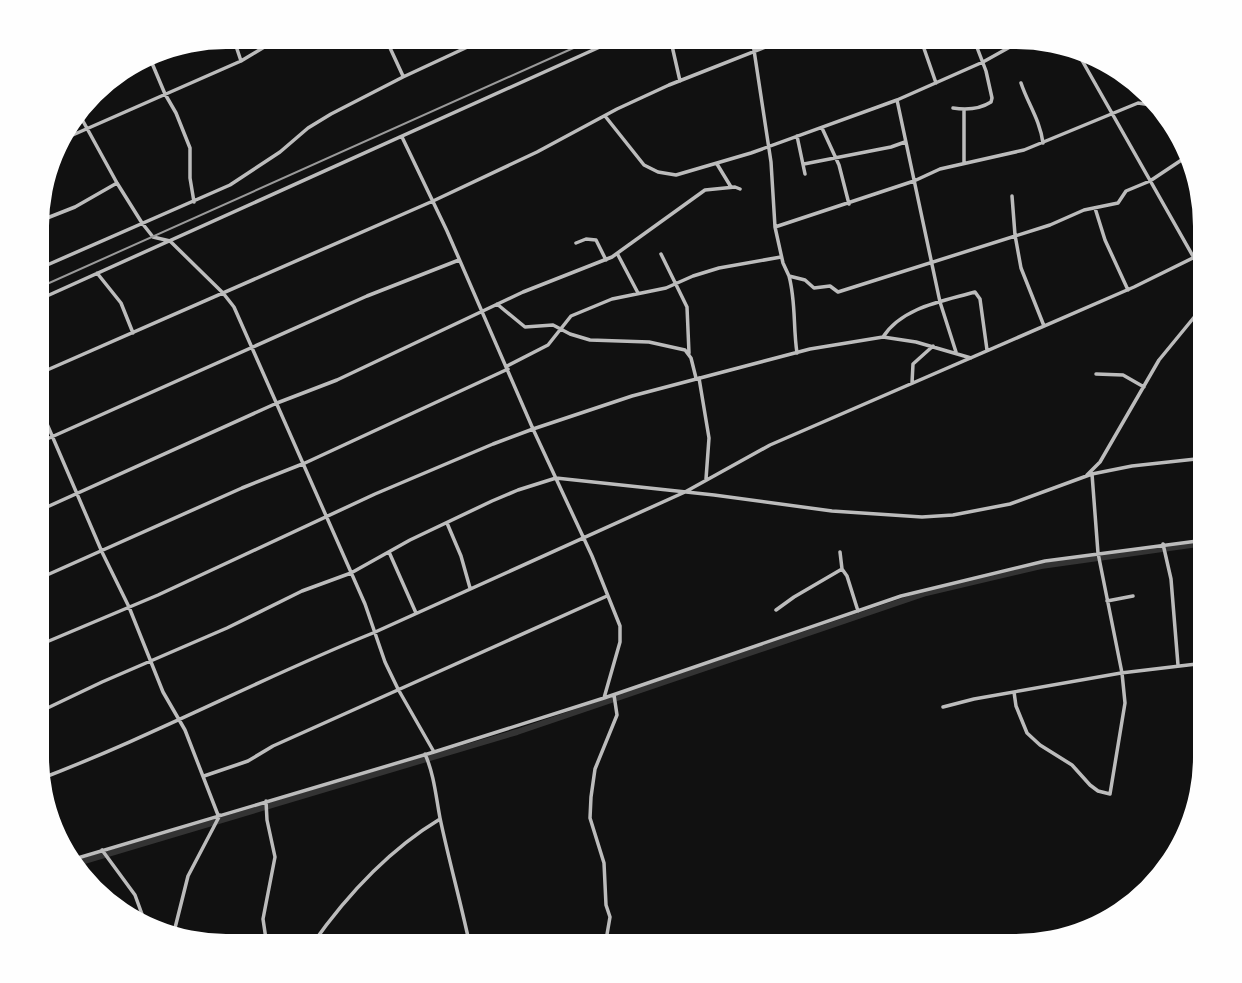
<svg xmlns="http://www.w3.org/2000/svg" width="1242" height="983" viewBox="0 0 1242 983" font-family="Raleway,sans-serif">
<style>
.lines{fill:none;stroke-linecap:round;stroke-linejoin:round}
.canal{stroke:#333;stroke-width:6}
.minor{stroke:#bcbcbc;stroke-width:3.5}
.rail{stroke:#9a9a9a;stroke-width:2}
</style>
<rect width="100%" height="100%" fill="#111"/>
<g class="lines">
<!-- canal -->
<path class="canal" d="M74 864 517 732 926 593 1041 566 1205 543"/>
<!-- minor -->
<path class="minor" d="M233 37 241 61
M385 37 403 76
M670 37 680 81
M752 37 771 162 775 227 783 263 789 276 805 280 814 288 830 286 838 292 1050 225 1084 210 1118 203 1126 191 1150 181 1189 155
M920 37 936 83
M1075 48 1194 258
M149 56 165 94 176 113 190 148V178L194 202
M121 72 186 43
M1021 83C1028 104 1040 120 1043 143
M897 100 940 302 956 352
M953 108C966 110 980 109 991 102L992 98 986 71 973 37
M78 112 117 183 142 223 153 237 170 241 223 293 234 307 365 604 385 662 398 689 434 752 604 698 901 596 1045 561 1205 540
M605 116 644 165 658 172 676 175 751 153 897 100 983 62 1028 37
M822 128 839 165 849 204
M797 136 805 174
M402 137 447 231 533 429 592 556 620 626V642L604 698
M59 141 241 61 281 37
M964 163V110
M717 164 731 187
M804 164 891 147 905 142
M1012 196 1015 235 1021 268 1044 326
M1095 208 1105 240 1128 290
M775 227 914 181 940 169 1024 150 1138 103 1158 106
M38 241 42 237V220L75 207 117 183
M576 243 586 239 596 240 606 260
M661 254 687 307 689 353
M618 255 638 293
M1198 255 1205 274
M38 269 230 185 280 152 308 128 331 114 403 77 489 37
M97 273 121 303 133 333
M789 276C796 302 793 327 797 353
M38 300 622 37
M497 304 525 327 553 325 570 334 590 340 649 342 685 350 691 358 696 378
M883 337C902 307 944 301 975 292L980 299 987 350
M507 366 548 345 571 316 612 299 666 288 693 276 719 268 781 257
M38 374 433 201 537 152 617 109 669 85 791 37
M1096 374 1123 375 1144 387
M699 378 709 438 706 479
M912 383 913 364 933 346
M38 403 102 552 129 607 163 692 185 730 218 815
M38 443 367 296 459 260
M1087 475 1100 462 1159 360 1205 304
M38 511 277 403 337 380 523 292 612 257 705 190 735 187 740 189
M447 523 461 556 470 588
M1163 544 1171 579 1178 665
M389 552 416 613
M840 552 842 569 847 576 858 611
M38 579 242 488 305 463 508 369
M1107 601 1133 596
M776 610 794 597 842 569
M37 646 158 595 375 494 493 444 533 429 632 396 810 349 883 337 916 342 971 358
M1014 692 1016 706 1027 733 1040 745 1072 765 1090 785 1098 791 1110 794 1125 703 1122 673 1098 553 1092 474
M943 707 974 699 1121 673 1205 663
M37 713 102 682 227 628 302 591 351 573 410 540 492 501 518 490 556 478 714 495 832 511 922 517 953 515 1010 504 1092 474 1132 466 1205 458
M425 754C434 774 436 797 440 818 449 861 461 903 470 946
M204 776 248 761 273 746 607 596
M40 779C153 736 261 678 373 633L685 492 770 445 1134 287 1205 252
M266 801 267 820 275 857 263 919 267 946
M102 850 135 895 147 928
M71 860 434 752
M173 936 188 876 220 815
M311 946C346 896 387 851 440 819
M605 946 610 917 606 905 604 863 590 818 591 797 595 769 617 715 614 695"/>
<!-- rail -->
<path class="rail" d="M38 288 598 37"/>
</g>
<!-- crop -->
<path d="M0 0H1242V983H0ZM226 49H1016A177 177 0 0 1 1193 226V757A177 177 0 0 1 1016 934H226A177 177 0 0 1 49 757V226A177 177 0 0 1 226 49Z" fill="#fefefe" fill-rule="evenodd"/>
</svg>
